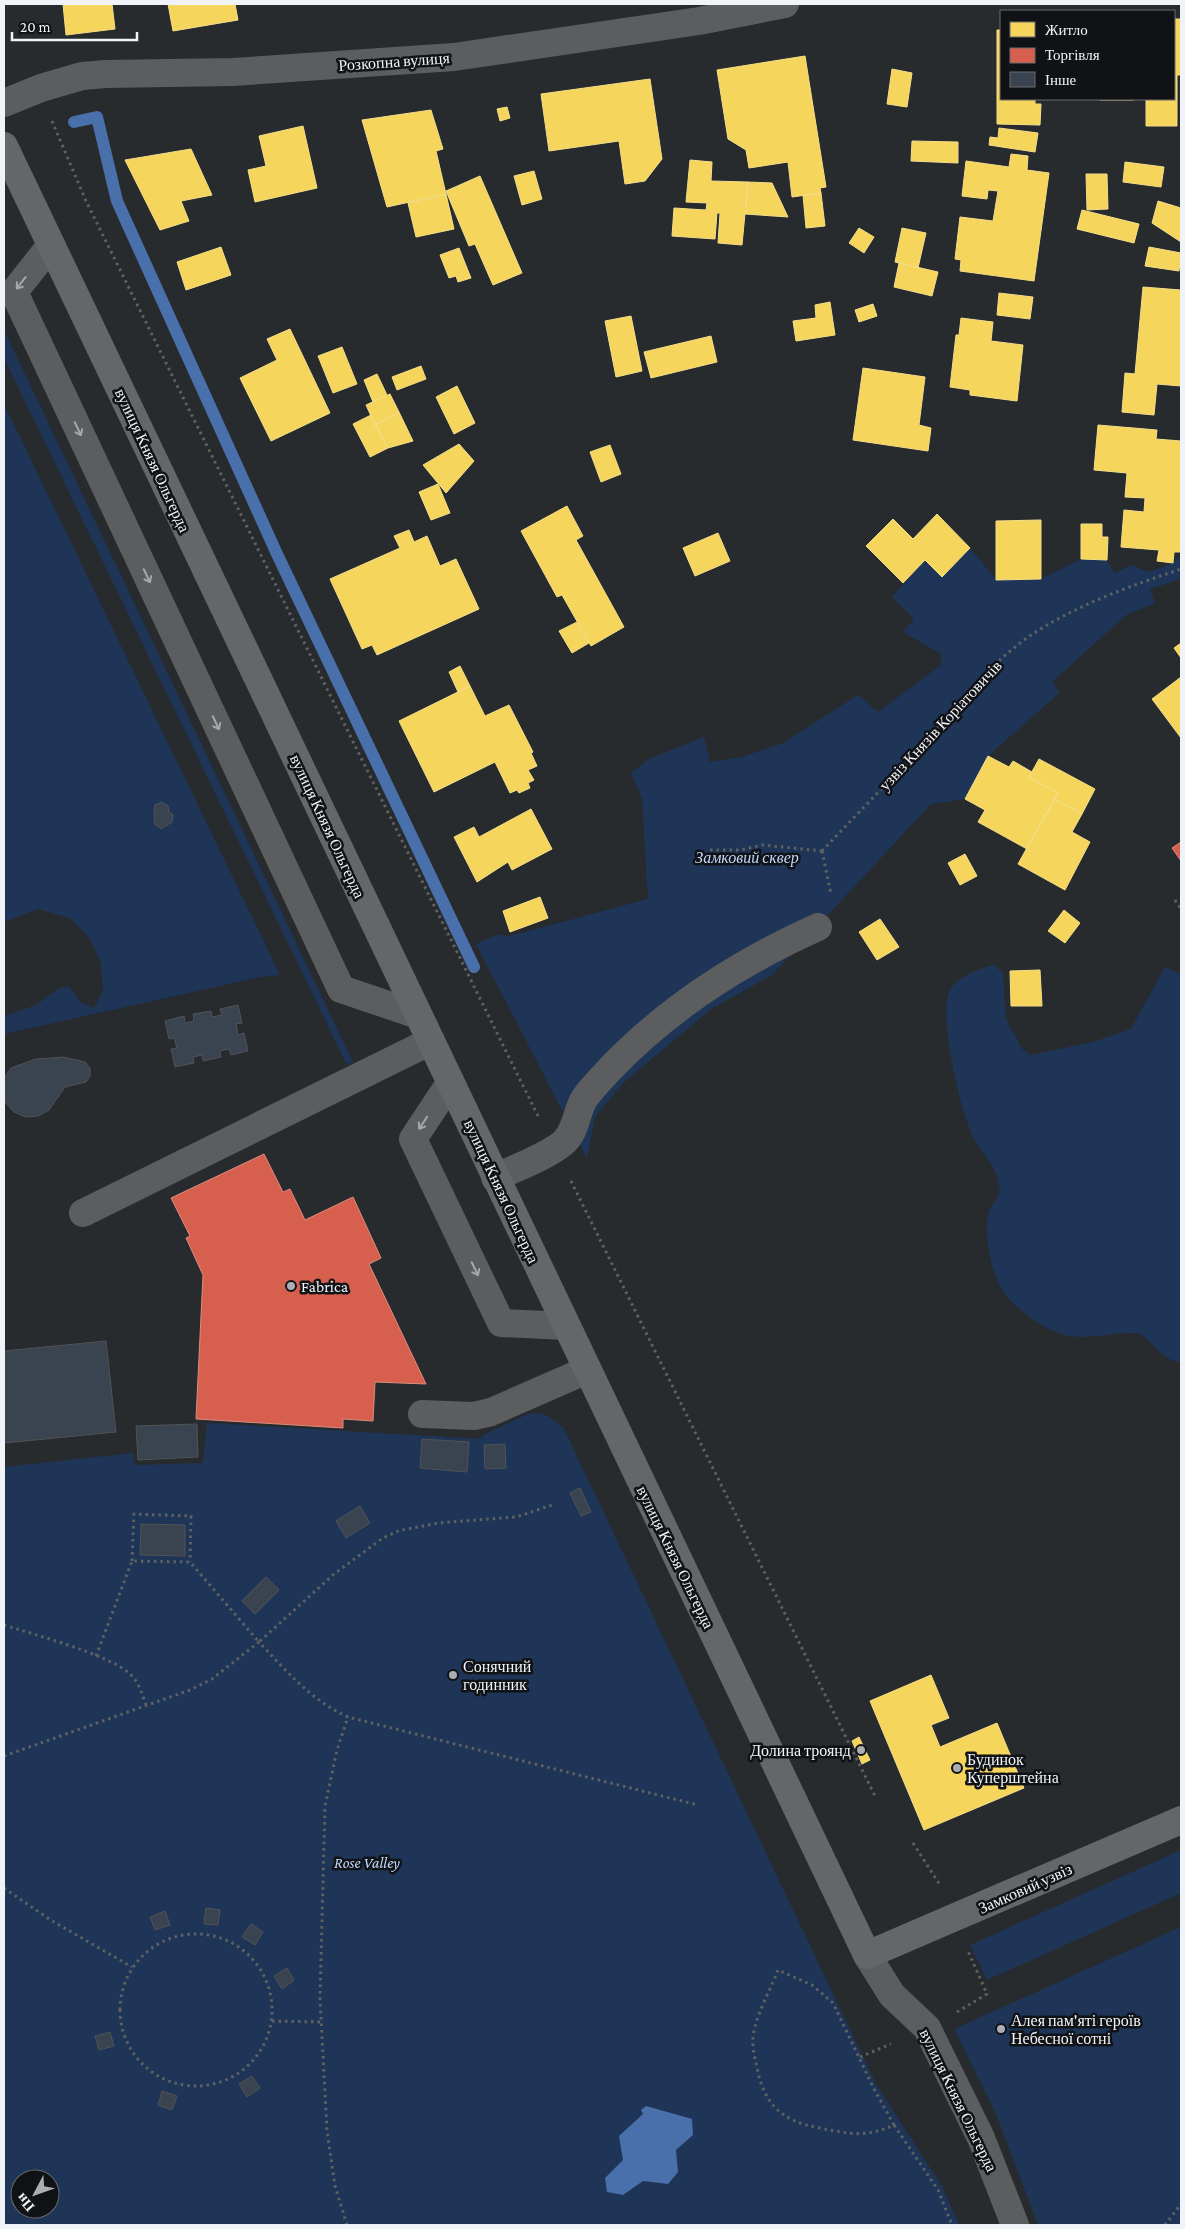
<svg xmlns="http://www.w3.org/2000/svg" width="1185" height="2229" viewBox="0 0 1185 2229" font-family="'Crimson Pro',serif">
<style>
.green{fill:#1e3558;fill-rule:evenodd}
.water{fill:#4970aa}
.homes{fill:#f6d55c;stroke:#f4de8a}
.shops{fill:#d6604d;stroke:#de8c80}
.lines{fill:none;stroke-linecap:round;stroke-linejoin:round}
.stream{stroke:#4970aa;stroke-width:12}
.building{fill:#3a4350;stroke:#515356}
.path{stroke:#5f6162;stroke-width:3;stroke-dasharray:2.5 4;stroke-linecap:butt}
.minor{stroke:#5b5d5e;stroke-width:28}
.major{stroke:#646667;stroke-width:28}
.oneway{stroke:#a6a8aa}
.poi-dot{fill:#aaadb1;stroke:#101215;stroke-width:2}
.labels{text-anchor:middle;stroke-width:5;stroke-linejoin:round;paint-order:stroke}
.street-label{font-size:16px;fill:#f0f3f7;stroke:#101215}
.park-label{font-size:16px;font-style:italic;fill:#c0d8fc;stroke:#101215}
.poi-label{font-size:16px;fill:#f0f3f7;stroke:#101215;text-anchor:start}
</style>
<rect width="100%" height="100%" fill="#282b2e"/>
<!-- green -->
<path class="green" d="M4 330 353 1062 347 1065 4 358Z
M4 404 280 975 260 977 4 1034V1016L36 1005 58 989 69 986 80 1002 94 1008 103 991 101 964 91 940 70 918 38 909 4 922Z
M970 548 996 580 1041 579 1081 559 1107 560 1115 573 1131 565 1148 572 1173 563 1181 556V579L1150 589 1155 603 1126 615 1053 681 1059 693 988 756 965 799 931 804 772 975 711 1009 622 1084 595 1117 587 1158 476 944 499 934 506 937 648 899 642 798 631 773 649 759 704 737 710 762 742 757 783 743 858 695 878 712 941 665V654L903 632 914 619 892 597 925 560 942 577Z
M994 965 1003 973 1006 1019 1022 1049 1031 1055 1093 1042 1131 1029 1165 967 1181 974V1362C1157 1359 1156 1341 1137 1333 1115 1332 1089 1339 1069 1336 1048 1332 1022 1313 1008 1298 992 1281 984 1238 988 1215 990 1203 1002 1199 999 1185 996 1165 983 1155 974 1139 961 1114 936 1011 951 988 959 976 981 968 994 965Z
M538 1413 548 1416 563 1427 876 2084 942 2186 959 2225H4V1467L133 1453 135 1465 203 1463 207 1423 482 1439 481 1436 528 1414ZM20 2179H50V2209H20Z
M1181 1850V1893L987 1980 970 1945Z
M1181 1927V2225H1038L996 2114 954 2029Z"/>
<!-- water -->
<path class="water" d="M646 2106 692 2119 693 2135 676 2150 678 2172 668 2184 643 2181 623 2195 607 2192 605 2178 623 2160 619 2136 643 2114 641 2110Z"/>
<!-- homes -->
<path class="homes" d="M63 4H112L115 29 66 35Z
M168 4H235L238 20 173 31Z
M1174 19H1181V75H1177V126H1146V99H1174Z
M997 30H1001V99H1035V104H1041L1040 125 997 124Z
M805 56 826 187 820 188 821 193 792 197 788 162 749 168 746 150 728 139 717 70Z
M892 69 912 73 907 107 887 104Z
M650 79 662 159 645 181 625 184 619 141 549 151 541 94Z
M1100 99H1134V100H1100Z
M507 107 510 118 500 121 497 109Z
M431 110 443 149 436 151 446 194 387 207 362 120Z
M303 126 317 188 255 202 248 170 266 166 259 136Z
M999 128 1038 133 1035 152 989 145 990 137 998 138Z
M912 141 958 142V163L911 161Z
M191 149 212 195 181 201 189 221 160 230 125 160Z
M1011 154 1028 156 1027 170 1049 173 1034 281 960 271 961 260 955 259 960 217 993 221 998 191 988 190 987 199 962 196 966 161 1009 167Z
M690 160 712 162 711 181 748 182 742 245 718 243 720 213H717L715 239 672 236 674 208 706 210 707 203 686 202Z
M1125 162 1164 167 1161 187 1123 182Z
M534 171 542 199 522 205 514 176Z
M1086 174H1107L1108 209 1087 210Z
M480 176 522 273 493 285 475 244 469 246 446 191Z
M748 182 772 183 788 217 745 214Z
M821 193 825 226 806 228 803 195Z
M446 194 454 229 416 237 408 203Z
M1158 201 1181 208V242L1152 223Z
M1082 210 1139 224 1134 243 1077 229Z
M859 228 874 237 864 253 849 243Z
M902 228 926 233 918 268 895 262Z
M221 247 231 275 186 290 177 262Z
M1149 247 1181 253 1179 271 1145 266Z
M459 248 471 278 458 282 456 276 449 278 440 255Z
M899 263 938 272 932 296 894 287Z
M1143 287 1181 290V386L1157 384 1154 415 1122 412 1125 373 1135 374Z
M999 293 1033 297 1030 319 997 315Z
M830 302 835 335 796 341 793 321 816 318 815 305Z
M873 304 877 316 859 322 855 310Z
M631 316 642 371 616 377 605 321Z
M961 318 993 322 991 341 1023 345 1017 401 970 395V390L950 387 956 335H959Z
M290 329 330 413 271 441 240 378 277 360 267 339Z
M711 336 717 362 651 378 644 352Z
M342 347 357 384 333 393 318 356Z
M421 366 426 379 397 390 392 377Z
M863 368 925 377 919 425 931 428 928 451 853 440Z
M377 374 387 395 373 402 364 380Z
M457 386 475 423 454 434 436 397Z
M390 394 399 412 375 425 366 405Z
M399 412 413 441 388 448 375 425Z
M371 415 388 448 370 457 353 424Z
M1098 425 1157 430 1156 439 1181 441V552H1174L1173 563 1157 561 1159 550 1121 547 1124 510 1144 512 1145 498 1125 497 1127 473 1094 470Z
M459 444 474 461 446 493 423 465Z
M610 445 621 474 601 482 590 452Z
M438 484 450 513 431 520 419 492Z
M567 506 583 536 576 540 624 627 591 646 562 595 557 597 521 531Z
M937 514 970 548 942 577 925 560 903 583 866 546 893 519 913 539Z
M1041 520V579L996 580V521Z
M1081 524H1102V537H1108L1107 560 1081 559Z
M409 530 414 542 427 536 440 566 456 559 479 609 377 655 372 645 362 649 330 579 400 548 394 536Z
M718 533 730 561 695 576 683 548Z
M577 622 589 643 572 653 559 631Z
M1181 643V658L1174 648Z
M460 666 470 686 458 692 449 672Z
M1181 677V738L1152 699Z
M470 686 485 716 509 705 533 752 531 753 537 766 528 770 534 780 528 783 530 788 519 793 517 790 510 793 495 762 434 792 399 721Z
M988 756 1009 767 1013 761 1032 772 1029 777 1058 793 1027 849 978 822 985 810 965 799Z
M1039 759 1095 789 1082 814 1054 799 1058 793 1029 777Z
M1054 799 1082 814 1072 832 1090 842 1065 890 1018 864Z
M531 809 552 849 512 870 508 862 477 882 454 837 474 827 479 837Z
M965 854 977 876 960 885 948 863Z
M540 897 548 918 510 932 503 911Z
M1064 910 1080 923 1065 943 1048 931Z
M880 919 899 947 877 960 859 932Z
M1040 970 1042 1006H1011L1010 971Z
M931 1675 949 1718 931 1725 940 1747 997 1723 1024 1788 924 1830 870 1701Z
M859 1737 870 1760 862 1764 852 1741Z"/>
<!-- shops -->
<path class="shops" d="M1181 842V861L1172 848Z
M264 1154 283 1192 290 1189 305 1220 353 1197 381 1258 369 1264 426 1384 375 1382 373 1421 343 1419V1428L196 1419 203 1275 186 1238 190 1236 171 1198Z"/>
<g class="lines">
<!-- stream -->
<path class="stream" d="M74 122 97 117 117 201 277 554 474 967"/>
</g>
<!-- building -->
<path class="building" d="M162 802 168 806 169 812 173 815 172 822 161 829 155 824 154 815 155 805Z
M238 1005 242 1023 236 1024 238 1035 244 1033 248 1051 231 1055 229 1049 220 1051 221 1057 203 1061 202 1055 193 1057 194 1063 175 1067 171 1049 177 1048 174 1038 169 1039 165 1021 184 1016 185 1023 194 1021 193 1014 211 1011 212 1017 222 1015 220 1009Z
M63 1057 85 1062 90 1068V1076L86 1082 65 1087 49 1110 38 1116 26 1117 14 1112 6 1103 4 1096V1078L11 1068 36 1059Z
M106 1341 116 1432 4 1443V1351Z
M197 1424 198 1457 138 1460 136 1426Z
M422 1439 469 1442 467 1472 420 1468Z
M505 1444 506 1468 485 1469 484 1445Z
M580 1488 591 1512 581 1516 570 1493Z
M360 1506 370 1523 346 1538 336 1521Z
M141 1524 185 1525V1556L140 1555Z
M266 1577 279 1590 255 1614 242 1601Z
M206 1908 220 1910 218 1925 204 1924Z
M165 1911 170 1925 155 1930 150 1917Z
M251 1924 263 1932 255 1945 242 1937Z
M287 1968 294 1980 282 1989 274 1976Z
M110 2032 114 2046 99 2050 95 2036Z
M252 2076 260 2088 247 2097 239 2084Z
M162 2091 177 2096 172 2110 158 2105Z"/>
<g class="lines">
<!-- path -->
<path class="path" d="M52 121 86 201 539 1118
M710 850H740L763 845 822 851
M822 851C855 816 889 782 921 746 957 706 992 659 1039 630 1082 603 1133 585 1181 569
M822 851 831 894
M1175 900 1181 909
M571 1181 876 1798
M132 1561 134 1514 191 1516 190 1562
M4 1625C35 1635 108 1654 130 1674 139 1682 142 1694 146 1705
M96 1656 132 1561 190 1562 259 1642 334 1574 383 1538 398 1531 438 1523 516 1517 552 1505
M4 1756 190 1690 212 1679 259 1642C287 1672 311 1700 348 1717L698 1805
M913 1843 940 1885
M4 1888 49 1919 132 1967
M120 2010a76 76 0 1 1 152 0a76 76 0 1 1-152 0Z
M957 2012 987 1994 968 1951
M272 2021 321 2022
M860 2057 891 2044
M894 2125 874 2089 833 2003 812 1985 778 1970C770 1991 755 2016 753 2038 752 2048 755 2058 757 2068 765 2106 782 2121 820 2128 849 2134 866 2138 894 2125L938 2190 952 2225
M347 2225 335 2186 327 2131 320 1998 325 1806 337 1750 348 1717
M1165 2225 1181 2204"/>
<!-- minor -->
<path class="minor" d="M4 103 41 88 82 76 106 74 233 72 454 57 699 21 785 4
M51 245 14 292 341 989 418 1015
M450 1083 413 1139 501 1323 566 1326
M495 1178C515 1168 546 1157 563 1143 576 1132 576 1113 584 1099 591 1089 601 1079 609 1070 668 1008 740 962 818 927
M83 1213 431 1041
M422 1414 474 1416 491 1412 587 1370
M867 1955 892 1995 927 2028 981 2138 1015 2225"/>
<!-- major -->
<path class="major" d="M4 146 867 1955 1181 1820"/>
</g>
<!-- one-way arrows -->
<defs><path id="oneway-shaft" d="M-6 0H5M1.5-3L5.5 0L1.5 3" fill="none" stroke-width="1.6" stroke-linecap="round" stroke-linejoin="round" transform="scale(1.25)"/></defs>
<g class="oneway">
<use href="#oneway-shaft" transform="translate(21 283) rotate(128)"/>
<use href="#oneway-shaft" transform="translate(78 429) rotate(65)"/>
<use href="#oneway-shaft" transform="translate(147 576) rotate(65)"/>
<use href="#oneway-shaft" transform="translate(216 723) rotate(65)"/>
<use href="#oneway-shaft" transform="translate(423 1123) rotate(123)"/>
<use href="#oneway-shaft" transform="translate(475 1269) rotate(64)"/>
</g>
<!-- markers -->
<g class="poi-dot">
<circle cx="291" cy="1286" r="5"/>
<circle cx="453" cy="1675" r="5"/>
<circle cx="861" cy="1750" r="5"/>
<circle cx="957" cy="1768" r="5"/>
<circle cx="1001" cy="2029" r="5"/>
</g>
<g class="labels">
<!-- street labels -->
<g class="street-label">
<text transform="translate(394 61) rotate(-4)" y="6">Розкопна вулиця</text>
<text transform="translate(153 460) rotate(65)" y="6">вулиця Князя Ольгерда</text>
<text transform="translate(940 725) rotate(-47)" y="6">узвіз Князів Коріатовичів</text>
<text transform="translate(328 826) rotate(65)" y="6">вулиця Князя Ольгерда</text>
<text transform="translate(502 1191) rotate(65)" y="6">вулиця Князя Ольгерда</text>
<text transform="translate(676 1557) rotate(64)" y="6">вулиця Князя Ольгерда</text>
<text transform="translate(1025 1888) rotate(-24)" y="6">Замковий узвіз</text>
<text transform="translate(959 2100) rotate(64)" y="6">вулиця Князя Ольгерда</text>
</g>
<!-- park labels -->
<g class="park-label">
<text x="747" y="863">Замковий сквер</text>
<text x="367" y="1868">Rose Valley</text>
</g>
<!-- poi labels -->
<g class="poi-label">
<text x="301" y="1292">Fabrica</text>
<text x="463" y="1672">Сонячний<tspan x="463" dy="18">годинник</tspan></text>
<text x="851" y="1756" text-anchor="end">Долина троянд</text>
<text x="967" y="1765">Будинок<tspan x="967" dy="18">Куперштейна</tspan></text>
<text x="1011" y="2026">Алея пам'яті героїв<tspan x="1011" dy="18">Небесної сотні</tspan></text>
</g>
</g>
<!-- border -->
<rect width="1185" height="2229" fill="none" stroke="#f0f3f7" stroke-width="10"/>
<!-- legend -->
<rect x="1000" y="10" width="175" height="90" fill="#101215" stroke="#6a6c6f"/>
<rect x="1010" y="22" width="25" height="15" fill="#f6d55c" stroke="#6a6c6f"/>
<text x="1045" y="35" font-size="15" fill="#f0f3f7">Житло</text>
<rect x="1010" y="48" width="25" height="15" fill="#d6604d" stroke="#6a6c6f"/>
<text x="1045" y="60" font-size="15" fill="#f0f3f7">Торгівля</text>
<rect x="1010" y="72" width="25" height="15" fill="#3a4350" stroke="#6a6c6f"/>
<text x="1045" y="85" font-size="15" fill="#f0f3f7">Інше</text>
<!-- north arrow -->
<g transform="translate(35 2194) rotate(229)"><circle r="24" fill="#101215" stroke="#6a6c6f"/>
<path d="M0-4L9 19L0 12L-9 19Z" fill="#aaadb1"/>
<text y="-8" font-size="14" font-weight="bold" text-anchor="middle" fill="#f0f3f7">Пн</text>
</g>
<!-- scale -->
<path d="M12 32v8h125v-8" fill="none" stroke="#f0f3f7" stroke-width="2.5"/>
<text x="20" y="32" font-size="15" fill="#f0f3f7" stroke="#101215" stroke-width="4" paint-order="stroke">20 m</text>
</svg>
